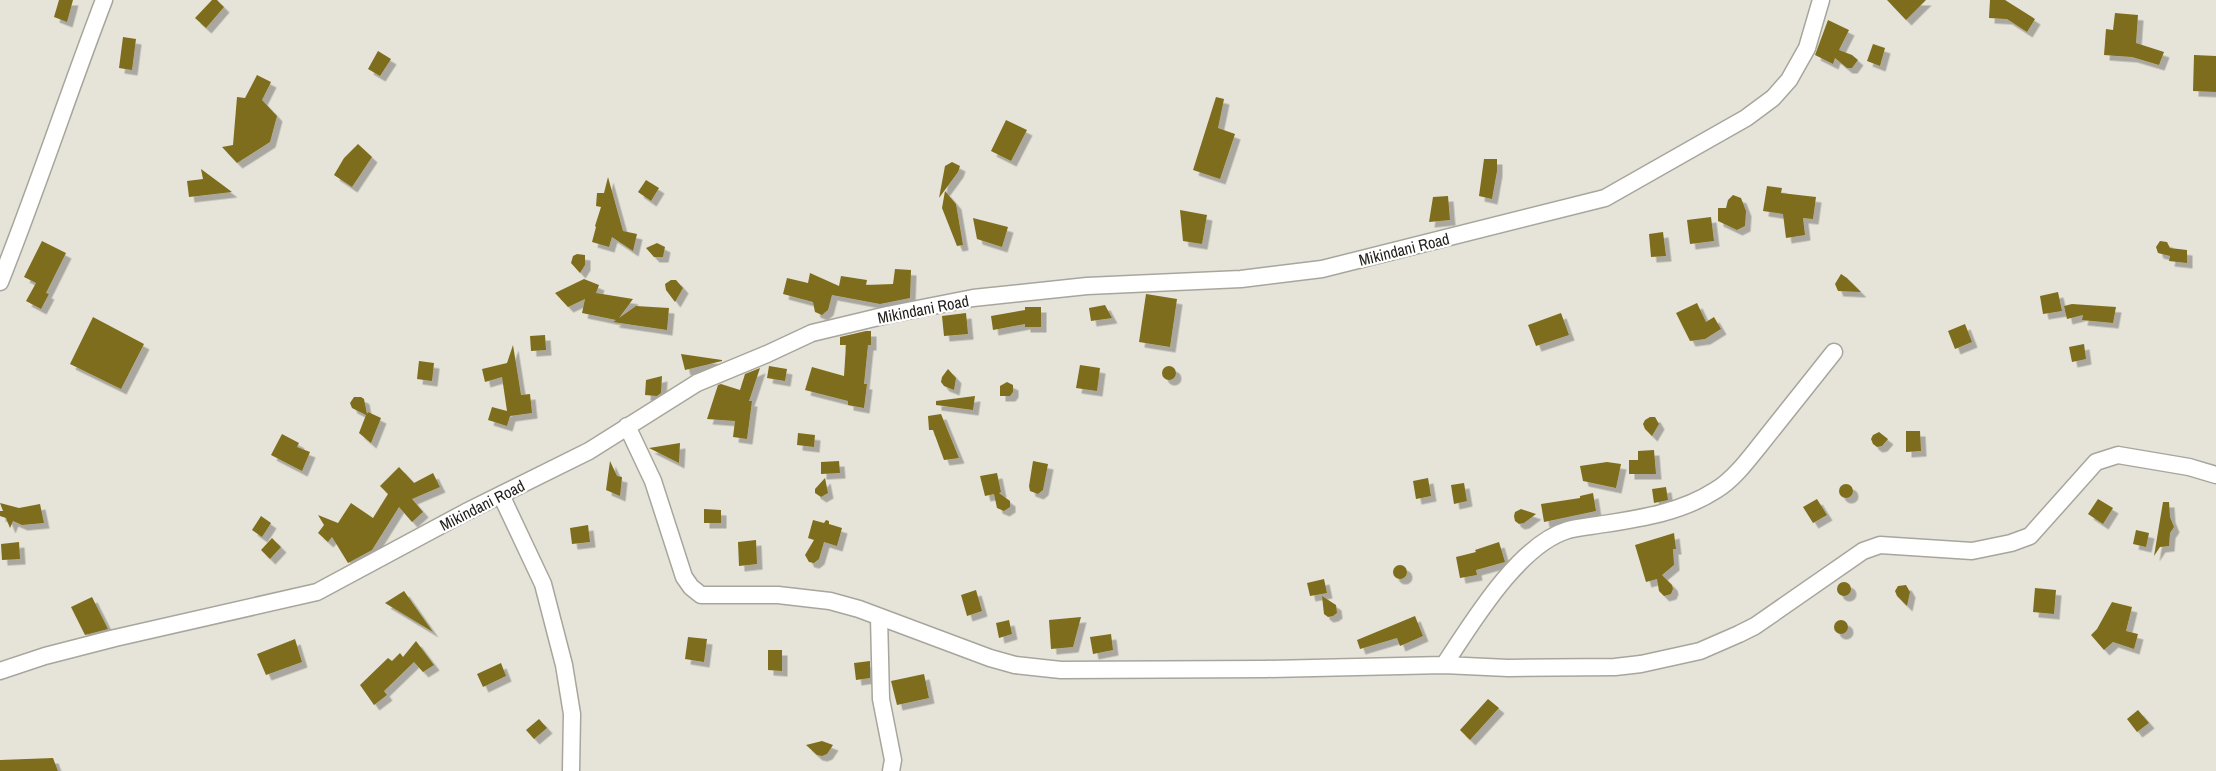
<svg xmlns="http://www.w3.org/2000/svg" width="2216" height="771" viewBox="0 0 2216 771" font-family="'Archivo Narrow',sans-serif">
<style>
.building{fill:#7e6d1b;filter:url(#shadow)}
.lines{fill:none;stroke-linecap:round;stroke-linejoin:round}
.street-casing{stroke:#a8a69c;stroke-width:19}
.street{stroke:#fff;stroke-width:16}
.labels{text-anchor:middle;stroke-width:4.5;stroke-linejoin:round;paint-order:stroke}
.street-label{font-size:16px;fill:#1f1e1b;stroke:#fff}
</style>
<defs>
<filter id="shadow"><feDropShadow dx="5.5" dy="5.5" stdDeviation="0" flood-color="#0004"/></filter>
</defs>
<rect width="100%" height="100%" fill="#e6e4d9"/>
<!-- building -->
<path class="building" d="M59 0H73L67 22 54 17Z
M212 0H217L224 7 206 28 195 18Z
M1887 0H1926L1906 20Z
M1990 0H2005L2035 19 2027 32 2007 19 1989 18Z
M2115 13 2138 15 2136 43 2164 52 2159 65 2132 57 2104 55 2106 29 2113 30Z
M1828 20 1849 30 1839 50 1852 55 1858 60 1852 68H1847L1835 58 1833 64 1815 55Z
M123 37 136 39 132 70 119 68Z
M1873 44 1885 48 1880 66 1867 61Z
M378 51 391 59 380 76 368 69Z
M2194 55 2216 56V92L2193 91Z
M257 75 271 82 262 100 277 116 270 142 237 163 222 147 233 145 237 97 245 98Z
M1216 97 1224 99 1218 128 1235 134 1220 179 1193 170Z
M1006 120 1027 130 1011 161 991 151Z
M358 144 372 157 352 187 334 175 344 158Z
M1484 159H1497V171L1492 199 1479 196Z
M952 162 960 166 958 172 939 198 945 166Z
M201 169 232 192 189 197 187 181 203 179Z
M608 177 623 231 637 234 633 251 612 237 609 247 592 242 596 227 595 226 601 207 596 206 597 193H604Z
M646 180 659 188 651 201 638 192Z
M1767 186 1782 188 1781 193 1816 197 1813 219 1803 218 1805 235 1786 238 1783 214 1763 211Z
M945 191 956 204 963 245 957 246 942 208Z
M1733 195 1741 198 1746 211 1745 226 1737 230 1718 221V208H1726L1728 200Z
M1448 196 1450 220 1429 222 1433 197Z
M1180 210 1207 215 1202 244 1183 241Z
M1711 217 1714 241 1690 244 1687 220Z
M973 218 1008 227 1002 247 977 239Z
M1663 232 1666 256 1651 257 1649 234Z
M42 241 66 253 46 293 49 294 41 309 26 301 36 283 24 277Z
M2160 241 2167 242 2170 248 2187 250V263L2169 261 2170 256 2158 253 2156 247Z
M657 243 665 247 663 257H654L646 248Z
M577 254 585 255V265L580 273 571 263 573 256Z
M895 269 911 270 910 298 880 304 832 295 828 310 822 315 815 312 813 302 783 294 787 278 808 283 810 273 839 286 841 276 867 280 866 285 893 284Z
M1841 274 1847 278 1861 292 1838 291 1835 284Z
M584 279 599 285 596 293 633 299 619 318 636 306 669 308 667 330 613 322 616 320 582 313 585 299 568 307 555 293Z
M671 280H676L683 288 675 302 666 290 665 284Z
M2058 292 2062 311 2043 314 2040 296Z
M1146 294 1177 299 1170 347 1139 342Z
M1697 303 1706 322 1714 317 1721 329 1705 339 1690 341 1676 313Z
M2072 304 2116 307 2113 323 2082 320 2083 315 2067 319 2064 306Z
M1105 305 1112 318 1091 321 1089 308Z
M1025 307H1041V327H1025V324L993 330 991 316 1025 310Z
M966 313 968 334 944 336 942 316Z
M1561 313 1569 335 1536 346 1528 325Z
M93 317 144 344 121 389 70 364Z
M1965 324 1972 342 1955 349 1948 331Z
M866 331H871V345H868L864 384H867L864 408 848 405V401L805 390 812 367 844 376 846 345H840V337Z
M545 335 546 350 531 351 530 336Z
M2084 344 2086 359 2072 362 2069 347Z
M513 345 521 395 530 394 532 413 510 416 507 426 488 420 492 407 507 411 502 377 485 382 482 369 507 363Z
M681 354 722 360V361L685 370Z
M419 361 434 363 432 381 417 379Z
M1080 365 1100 368 1097 391 1076 388Z
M1162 373a7 7 0 1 1 14 0a7 7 0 1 1-14 0Z
M769 366 787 369 785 381 767 378Z
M760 368 749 401H752L747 439 733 437 735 421 707 419 718 385 721 384 740 390 745 374Z
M948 369 956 378 954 390 944 386 941 382 942 377Z
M662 376 661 393 657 396 645 395 646 380Z
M1007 382 1013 385V392L1010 396H1000V386Z
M975 396 973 410 936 405V401Z
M354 397H361L364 399 367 414 368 412 381 418 371 443 359 433 366 415 352 408 350 403Z
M941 414 959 458 944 460 933 430H929L928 416Z
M1650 417H1655L1659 424 1652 436 1645 429 1643 424 1645 420Z
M1906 431H1920L1921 451 1906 452Z
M1879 432 1888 439 1882 446 1877 447 1873 444 1871 439 1873 435Z
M798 433 815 435 814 447 797 445Z
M282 434 299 443 297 447 310 452 302 471 271 455Z
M680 443 679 463 649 448Z
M1654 450 1656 474H1629V460H1638V451Z
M610 461 617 476 622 477 620 496 606 490Z
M839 461 840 473 821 474V462Z
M1033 461 1048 464 1043 490 1038 494 1030 491 1029 486Z
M1607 462 1621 464 1616 488 1583 481 1580 466Z
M399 467 414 483 433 473 440 487 412 499 423 512 412 522 399 507 372 550 348 563 332 537 328 542 318 533 324 525 318 515 338 523 351 503 373 518 388 494 380 486Z
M997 473 1001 492 999 493 1010 501V507L1004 511 997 508 994 494 985 496 980 476Z
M825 478 828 493 821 497 815 493V489Z
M1428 478 1431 496 1416 499 1413 481Z
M1464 483 1467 501 1454 504 1451 485Z
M1839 491a7 7 0 1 1 14 0a7 7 0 1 1-14 0Z
M1666 487 1668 500 1654 503 1652 489Z
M1593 493 1596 511 1544 522 1541 504 1580 498V496Z
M1817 499 1827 515 1813 523 1803 507Z
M2098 499 2113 508 2103 524 2088 514Z
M2163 502H2169L2170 517 2174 527 2170 533 2169 546 2160 547 2154 556Z
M0 503 19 508 40 504 44 523 22 525 13 521 10 528 6 518 0 516V511H3Z
M704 509 721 510V523H704Z
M1521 509 1536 514 1524 523 1519 524 1515 521 1514 516 1515 512Z
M261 516 271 523 262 537 252 530Z
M813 520 824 523 826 520 829 521V524L842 528 837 546 824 542 819 559 814 563 809 562 805 555 814 540 808 538Z
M588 525 590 542 572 544 570 528Z
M2136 530 2149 533 2146 547 2133 544Z
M1674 533 1676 549H1673L1674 565 1662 575 1672 585 1673 589 1671 594 1664 596 1659 591 1657 579 1646 582 1635 545Z
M272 538 281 547 270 559 261 550Z
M756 540 757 564 739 566 738 542Z
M19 542 20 559 2 560 1 544Z
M1499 542 1505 562 1476 570 1477 575 1460 578 1456 557 1476 552 1475 550Z
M1393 572a7 7 0 1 1 14 0a7 7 0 1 1-14 0Z
M1324 579 1327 593 1310 596 1307 583Z
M1837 589a7 7 0 1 1 14 0a7 7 0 1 1-14 0Z
M1906 585 1910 592 1907 606 1897 596 1895 591 1898 586Z
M2035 588 2056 590 2054 614 2033 612Z
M976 590 982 611 967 616 961 595Z
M404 591 433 632 385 603Z
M1322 596 1336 605 1337 613 1333 616 1328 617 1324 614Z
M92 597 108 629 85 635 71 607Z
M2112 602 2132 607 2126 631 2138 634 2134 649 2113 642 2104 650 2091 635 2097 629Z
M1415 616 1423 636 1400 646 1397 638 1360 649 1357 640Z
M1081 617 1073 647 1051 649 1049 620Z
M1834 627a7 7 0 1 1 14 0a7 7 0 1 1-14 0Z
M1009 620 1012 634 999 638 996 623Z
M1111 634 1113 650 1093 654 1090 637Z
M688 637 707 639 704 662 685 659Z
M295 639 302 662 266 675 257 654Z
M416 641 434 665 423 672 414 662 384 691 387 695 374 705 360 685 388 658 392 661 400 653 403 657Z
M768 650H782V671L768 670Z
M870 661V678L856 680 854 663Z
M501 663 506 676 483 687 477 674Z
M924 674 929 698 897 705 891 681Z
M1488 699 1499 708 1470 740 1460 730Z
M2138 710 2149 723 2137 732 2127 719Z
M539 719 547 728 534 739 526 730Z
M822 741 833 745 827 754 822 756 817 755 806 745Z
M53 758 58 771H0V760Z"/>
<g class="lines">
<!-- street casing -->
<g class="street-casing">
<path id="street" d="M0 282C37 189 68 94 104 0
M627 426 653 481 684 577 691 587 701 595H778L830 601 859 609 990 658 1015 665 1061 670 1265 669 1444 665 1508 668 1615 667 1641 664 1700 651 1739 634 1755 626 1863 551 1880 545 1972 551 2011 543 2030 536 2096 462 2118 455 2189 467 2216 475
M501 495 543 584 564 665 572 714 571 771
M879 617 881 699 893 760 891 771
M1444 665C1472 623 1518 545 1568 530 1580 527 1592 526 1604 524 1643 518 1682 512 1716 490 1733 480 1748 460 1760 445 1785 414 1809 383 1834 352
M0 671 45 656 115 638 317 592 466 512 589 451 697 383 767 354 812 333 887 315 973 298 1087 286 1241 279 1322 269 1605 198 1746 118 1773 98 1789 80 1807 48 1821 0"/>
</g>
<!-- street -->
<use href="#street" class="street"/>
</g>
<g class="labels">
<!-- street labels -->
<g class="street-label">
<text transform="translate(1404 249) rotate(-14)" y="6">Mikindani Road</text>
<text transform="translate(923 309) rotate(-11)" y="6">Mikindani Road</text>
<text transform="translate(482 505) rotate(-27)" y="6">Mikindani Road</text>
</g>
</g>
</svg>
